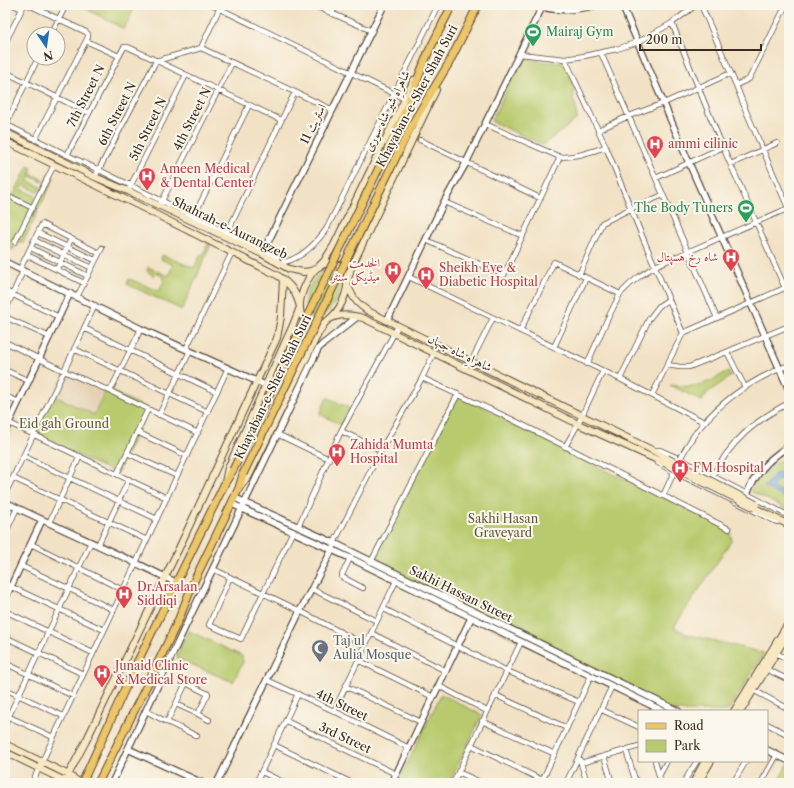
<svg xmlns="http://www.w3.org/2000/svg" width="794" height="788" viewBox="0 0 794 788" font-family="'Libre Caslon Text',Amiri,serif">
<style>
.built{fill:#e4d1b4}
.green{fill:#b8ca6d;stroke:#7a7a46}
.water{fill:#70a6de;stroke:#56687e}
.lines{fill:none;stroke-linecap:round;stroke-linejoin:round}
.minor-casing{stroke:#564637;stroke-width:6}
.tertiary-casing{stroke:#564637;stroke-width:8}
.secondary-casing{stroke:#564637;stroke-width:8}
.primary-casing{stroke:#564637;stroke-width:9}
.minor{stroke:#fff;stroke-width:4.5}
.tertiary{stroke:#fff;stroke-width:5.5}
.secondary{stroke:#f7e8c3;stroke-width:6}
.primary{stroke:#ecc669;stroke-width:7}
.secondary-bridge-casing{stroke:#564637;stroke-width:8;stroke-linecap:butt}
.primary-bridge-casing{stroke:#564637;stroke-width:9;stroke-linecap:butt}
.secondary-bridge{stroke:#f7e8c3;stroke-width:6}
.primary-bridge{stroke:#ecc669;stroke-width:7}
.labels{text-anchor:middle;stroke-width:4;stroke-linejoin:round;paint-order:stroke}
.leisure-label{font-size:12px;fill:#27864d;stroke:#fbf7ec;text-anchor:start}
.street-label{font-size:12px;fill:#3b2a1e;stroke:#fbf7ec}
.health-label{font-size:12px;fill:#be3a42;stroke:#fbf7ec;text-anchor:start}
.park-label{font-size:12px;fill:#605a36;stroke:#fbf7ec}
.worship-label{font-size:12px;fill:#5b616d;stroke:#fbf7ec;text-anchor:start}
</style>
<rect width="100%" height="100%" fill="#fbf7ec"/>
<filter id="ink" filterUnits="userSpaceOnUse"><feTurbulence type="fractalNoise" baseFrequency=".025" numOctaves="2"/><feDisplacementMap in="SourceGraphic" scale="8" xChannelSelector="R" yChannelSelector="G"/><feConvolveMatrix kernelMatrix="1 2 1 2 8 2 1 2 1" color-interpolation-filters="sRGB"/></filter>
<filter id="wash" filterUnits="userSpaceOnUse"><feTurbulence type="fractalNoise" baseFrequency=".012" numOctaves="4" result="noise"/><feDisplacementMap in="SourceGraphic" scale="16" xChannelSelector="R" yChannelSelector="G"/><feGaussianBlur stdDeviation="0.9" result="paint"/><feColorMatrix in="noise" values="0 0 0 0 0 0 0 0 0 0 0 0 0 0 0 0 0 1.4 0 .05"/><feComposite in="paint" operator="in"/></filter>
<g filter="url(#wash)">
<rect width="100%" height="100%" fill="#f2e2c5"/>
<!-- built -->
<path class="built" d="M64 371 106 389 94 415 53 395Z"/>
<!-- green -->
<path class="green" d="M79 5H136L124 29Z
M523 57 537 61 564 63 575 88 573 98 576 108 577 119 543 145 491 121Z
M28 166 32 168 30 173 44 180 43 182 30 176 28 181 41 187 38 192 23 185 21 189 36 196 32 206 13 196Z
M49 175 54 178 39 209 35 206Z
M10 196 38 212 22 244 17 241 13 250 5 246V207Z
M209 240 212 242 182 310 127 284 129 279 159 291 164 281V277L156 273 154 276 147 271 148 267 168 276 173 265 161 259 162 255 194 268 201 254 203 255Z
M332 268H336L338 270C346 287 337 306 322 315 319 317 316 319 313 318 310 317 309 314 308 311 307 308 305 305 305 302 304 292 315 276 323 271 326 269 329 268 332 268Z
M728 371 731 376 707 393 702 401 670 385C694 389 708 384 728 371Z
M106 389 148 409 117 474 33 434 53 395 94 415Z
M458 394 590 463 729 529 732 540 674 627 686 634 764 653 728 711H663L368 568Z
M327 397 349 408 341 425 320 414Z
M789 454V510L750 491C758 477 775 463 789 454Z
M189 631 242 656 243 662 233 682 178 659 177 654Z
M441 694 482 715 449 783H398Z
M788 764 789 765V783H777Z"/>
<!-- water -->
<path class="water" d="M783 472 789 473V480C779 480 779 477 773 486L775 489 785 492 789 490V500L764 487 776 473Z"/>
</g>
<g filter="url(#ink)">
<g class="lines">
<!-- minor casing -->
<g class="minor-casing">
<path id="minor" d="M14 5 22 9
M29 5 86 32 88 34V37L35 140
M212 5 405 99
M313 5 372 31
M701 5 736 85 746 111 789 210
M332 14 336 5
M672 23 719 138 785 288
M51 34 66 5
M86 41 119 56
M5 43 24 5
M201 48 333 110
M601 53 717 318
M520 54 565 59 584 56 617 49 638 42 672 23 696 5
M565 59 606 147 640 231 683 333
M5 72 89 113
M736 85 749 79 786 5
M5 124 67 155 99 170 277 257 278 263C282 262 287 262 291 260 306 254 318 241 327 228L394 94 438 5
M6 124 38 58
M485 124 560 157C577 157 590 152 606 147
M598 130 629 116 664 103 731 73
M420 140 540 198
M67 155 124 47H128L281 120
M731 164 777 143
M95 177 156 61 201 48 221 5
M656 178 723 147
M128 191 186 75
M13 198 33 208
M444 202 523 236
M161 203 232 63
M193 218 249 105
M38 233 95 260
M226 235 295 92
M34 240 92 268
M426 240 504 275 560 157
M15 242 54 165
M31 248 88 276
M27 255 84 283
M20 269 42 224 99 253
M57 269 71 239
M579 275 602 223 630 209 663 195
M409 277 620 379 704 422
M5 291 59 317
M77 297 102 248
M5 311 23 271
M5 317 50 337
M84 328 217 392
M520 331 554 262 620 294
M5 342 64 371 110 391 198 433
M554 347 586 278
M74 349 208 412
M186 349 232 252
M727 352 745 387
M471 362 493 318
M587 364 607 320 620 294 630 284 640 276 655 266 789 208
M667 365 680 367H689L724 353 789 326
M5 370 29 381
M422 378 511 419 729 529
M620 379 649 319 659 306 669 299
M110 391 141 329
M652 395 683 333 789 286
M5 396 19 402
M159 415 190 351
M5 421 167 498
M341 431 381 450
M137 432 187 456
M277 434 329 459
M565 447 578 424 603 371
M655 450H660L680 459 789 516
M127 453 177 476
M23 456 157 519
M680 459C686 448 692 436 701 426 725 398 755 378 789 365
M658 463 674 472 777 522
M117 474 148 409
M712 476C717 469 722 460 727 453 743 431 765 415 789 403
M13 478 147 540
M5 494 64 371 95 305
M663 496 674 472
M49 523 80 456
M298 527 341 431 398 326
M5 534 17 508
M334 543 381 450 422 378 434 353
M31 544 123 590
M98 545 129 479
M350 558 342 575V577L363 588
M371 562 458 394
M21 566 114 610
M213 569 300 611 365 645
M230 577 209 625 241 639 293 531
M5 584 104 630
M312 589 377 621
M384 609 507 671 579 702
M5 611 93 653
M371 633 446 671
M5 637 83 674
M776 653 789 660
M358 660 433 697
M5 663 73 696
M766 669 789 680
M267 680 334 711 409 748
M345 686 421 722
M439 686 487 711
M5 689 63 716
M753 690 789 709
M495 695 567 728
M176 704 198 714
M602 710 639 727
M146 711 167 722 186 683 208 694 198 714 209 720
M334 711 396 581
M5 715 53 737
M286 721 396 774
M482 721 555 754
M167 722 197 736
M5 724 91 542
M767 724 789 735
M274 745 352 783
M471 745 542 780
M626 750 636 783
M604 756 612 783
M580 760 587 783
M655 761 661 783
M581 763 639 746
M262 772 285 783
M458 772 482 783
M659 776 667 761
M5 780 12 783
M32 783 228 368
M185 783 188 776
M256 783 298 694
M453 783 521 642
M541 783 591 676
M566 783 612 686
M683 783 697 761
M733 783 746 761
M761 783 777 755"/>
</g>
<!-- tertiary casing -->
<g class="tertiary-casing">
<path id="tertiary" d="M536 5C555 12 577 10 596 5
M622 5 689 163 789 390
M262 254 384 5
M5 262 141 329 265 385
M387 321 444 202 466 163 542 7
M5 431 70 293
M747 494C749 489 751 484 754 480 762 466 776 454 789 446
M235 498 334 543 678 711
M5 502C62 530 120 554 177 583
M232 504 350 558 663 711
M5 599 42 520
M128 749 202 783
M767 750 789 761
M112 783 186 625 318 349 322 345 357 317
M217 783 300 611 333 548
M392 783 471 618"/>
</g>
<!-- secondary casing -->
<g class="secondary-casing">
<path id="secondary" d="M5 125 6 124
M5 132 95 177 128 191 262 254 289 269 303 272 311 271 317 268 324 261 334 245 414 80
M5 141 135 204 277 275C290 284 296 291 300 307
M328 263C367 262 339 330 313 324 288 319 304 279 317 268 321 265 324 264 328 263Z
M347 283C352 297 356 303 368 311L652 450 667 458
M347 283 351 268 436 90
M225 482 228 468 293 325 300 307
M240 487 249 476 318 334C321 330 323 324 327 321 337 313 352 315 363 318L578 424 664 463
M755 508 789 525
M734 711 789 622
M741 711 789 632
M5 744 69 775 80 783
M5 752 65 781 76 783
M65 781 86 741 179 548 277 338 281 317 283 279
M693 783 705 761
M698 783 711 761"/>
</g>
<!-- primary casing -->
<g class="primary-casing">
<path id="primary" d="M389 147 403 116 428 53 452 5
M399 151 414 121 449 63 478 5
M82 783 133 671 225 483 233 470
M98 783 150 679 178 621 195 579 239 488 243 474"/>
</g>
<!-- minor -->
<use href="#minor" class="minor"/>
<!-- tertiary -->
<use href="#tertiary" class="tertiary"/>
<!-- secondary -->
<use href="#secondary" class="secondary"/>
<!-- primary -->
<use href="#primary" class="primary"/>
<!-- secondary-bridge casing -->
<g class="secondary-bridge-casing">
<path id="secondary-bridge" d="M667 458 756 504
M664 463 755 508"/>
</g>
<!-- primary-bridge casing -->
<g class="primary-bridge-casing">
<path id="primary-bridge" d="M233 470 389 147
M243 474 399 151"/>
</g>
<!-- secondary-bridge -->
<use href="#secondary-bridge" class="secondary-bridge"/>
<!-- primary-bridge -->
<use href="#primary-bridge" class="primary-bridge"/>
</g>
</g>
<!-- icons -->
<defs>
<g id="stadium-pin" transform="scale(0.9)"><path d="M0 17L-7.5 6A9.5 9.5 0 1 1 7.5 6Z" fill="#2e9e5b" stroke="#fbf7ec"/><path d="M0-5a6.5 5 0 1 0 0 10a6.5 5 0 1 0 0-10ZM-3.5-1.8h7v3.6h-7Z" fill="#fff"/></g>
<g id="hospital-pin" transform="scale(0.9)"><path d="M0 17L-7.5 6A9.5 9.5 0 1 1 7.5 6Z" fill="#e0444e" stroke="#fbf7ec"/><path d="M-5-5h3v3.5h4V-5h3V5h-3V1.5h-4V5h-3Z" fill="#fff"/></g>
<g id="mosque-pin" transform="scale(0.9)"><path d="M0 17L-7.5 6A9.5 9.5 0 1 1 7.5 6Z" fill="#6b7280" stroke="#fbf7ec"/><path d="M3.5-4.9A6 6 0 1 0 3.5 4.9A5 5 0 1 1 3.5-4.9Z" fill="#fff"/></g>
</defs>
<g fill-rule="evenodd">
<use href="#stadium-pin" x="533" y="32"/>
<use href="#hospital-pin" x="655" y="144"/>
<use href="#hospital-pin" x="147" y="176"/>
<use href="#stadium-pin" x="746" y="208"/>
<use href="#hospital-pin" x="731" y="257"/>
<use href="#hospital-pin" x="393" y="270"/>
<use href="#hospital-pin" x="426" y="275"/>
<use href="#hospital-pin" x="337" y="452"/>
<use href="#hospital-pin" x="680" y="468"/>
<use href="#hospital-pin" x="124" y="594"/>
<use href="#mosque-pin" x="320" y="648"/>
<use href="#hospital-pin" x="102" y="673"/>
</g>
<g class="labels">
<!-- leisure labels -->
<g class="leisure-label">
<text x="546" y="36">Mairaj Gym</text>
<text x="733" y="212" text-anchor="end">The Body Tuners</text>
</g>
<!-- street labels -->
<g class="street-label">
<text transform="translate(86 96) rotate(-63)" y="4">7th Street N</text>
<text transform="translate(417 96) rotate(-62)" y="4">Khayaban-e-Sher Shah Suri</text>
<text transform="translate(387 111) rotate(-64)" y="4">شاہراہِ شیر شاہ سوری</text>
<text transform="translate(117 114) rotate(-63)" y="4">6th Street N</text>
<text transform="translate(192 119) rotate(-63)" y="4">4th Street N</text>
<text transform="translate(313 124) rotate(-64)" y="4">اسٹریٹ 11</text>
<text transform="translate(148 129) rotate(-64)" y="4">5th Street N</text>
<text transform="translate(230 228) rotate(26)" y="4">Shahrah-e-Aurangzeb</text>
<text transform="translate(460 353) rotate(26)" y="4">شاہراہِ شاہ جہاں</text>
<text transform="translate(273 387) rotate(-64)" y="4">Khayaban-e-Sher Shah Suri</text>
<text transform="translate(461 594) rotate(26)" y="4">Sakhi Hassan Street</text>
<text transform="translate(342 705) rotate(26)" y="4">4th Street</text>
<text transform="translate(345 738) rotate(25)" y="4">3rd Street</text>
</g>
<!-- health labels -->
<g class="health-label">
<text x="668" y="148">ammi cilinic</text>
<text x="160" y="173">Ameen Medical<tspan x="160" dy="14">&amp; Dental Center</tspan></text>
<text x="718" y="261" text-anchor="end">شاہ رخ ہسپتال</text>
<text x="380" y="267" text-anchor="end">الخدمت<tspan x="380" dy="14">میڈیکل سنٹر</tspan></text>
<text x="439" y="272">Sheikh Eye &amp;<tspan x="439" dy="14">Diabetic Hospital</tspan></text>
<text x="350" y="449">Zahida Mumta<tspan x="350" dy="14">Hospital</tspan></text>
<text x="693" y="472">FM Hospital</text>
<text x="137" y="591">Dr.Arsalan<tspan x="137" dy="14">Siddiqi</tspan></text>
<text x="115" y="670">Junaid Clinic<tspan x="115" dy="14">&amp; Medical Store</tspan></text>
</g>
<!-- park labels -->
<g class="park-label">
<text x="64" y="428">Eid gah Ground</text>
<text x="503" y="523">Sakhi Hasan<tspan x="503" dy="14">Graveyard</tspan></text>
</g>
<!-- worship labels -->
<g class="worship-label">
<text x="333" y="645">Taj ul<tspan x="333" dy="14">Aulia Mosque</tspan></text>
</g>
</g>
<!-- margin -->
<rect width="794" height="788" fill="none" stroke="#fbf7ec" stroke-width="20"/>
<!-- legend -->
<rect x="638" y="710" width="130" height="52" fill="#fbf7ec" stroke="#aea59a"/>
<rect x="646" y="723" width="20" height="6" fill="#ecc669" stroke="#aea59a"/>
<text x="674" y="730" font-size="12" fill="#3b2a1e">Road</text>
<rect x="646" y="740" width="20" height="12" fill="#b8ca6d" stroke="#aea59a"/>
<text x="674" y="750" font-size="12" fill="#3b2a1e">Park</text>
<!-- north arrow -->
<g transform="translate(46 46) rotate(167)"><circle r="19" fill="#fbf7ec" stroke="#aea59a"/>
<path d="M0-3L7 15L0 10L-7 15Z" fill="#1f6fb2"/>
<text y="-6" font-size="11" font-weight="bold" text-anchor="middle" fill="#3b2a1e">N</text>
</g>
<!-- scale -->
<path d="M640 44v6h121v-6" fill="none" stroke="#3b2a1e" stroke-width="2"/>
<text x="646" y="44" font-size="12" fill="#3b2a1e" stroke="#fbf7ec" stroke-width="3" paint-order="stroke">200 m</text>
</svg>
